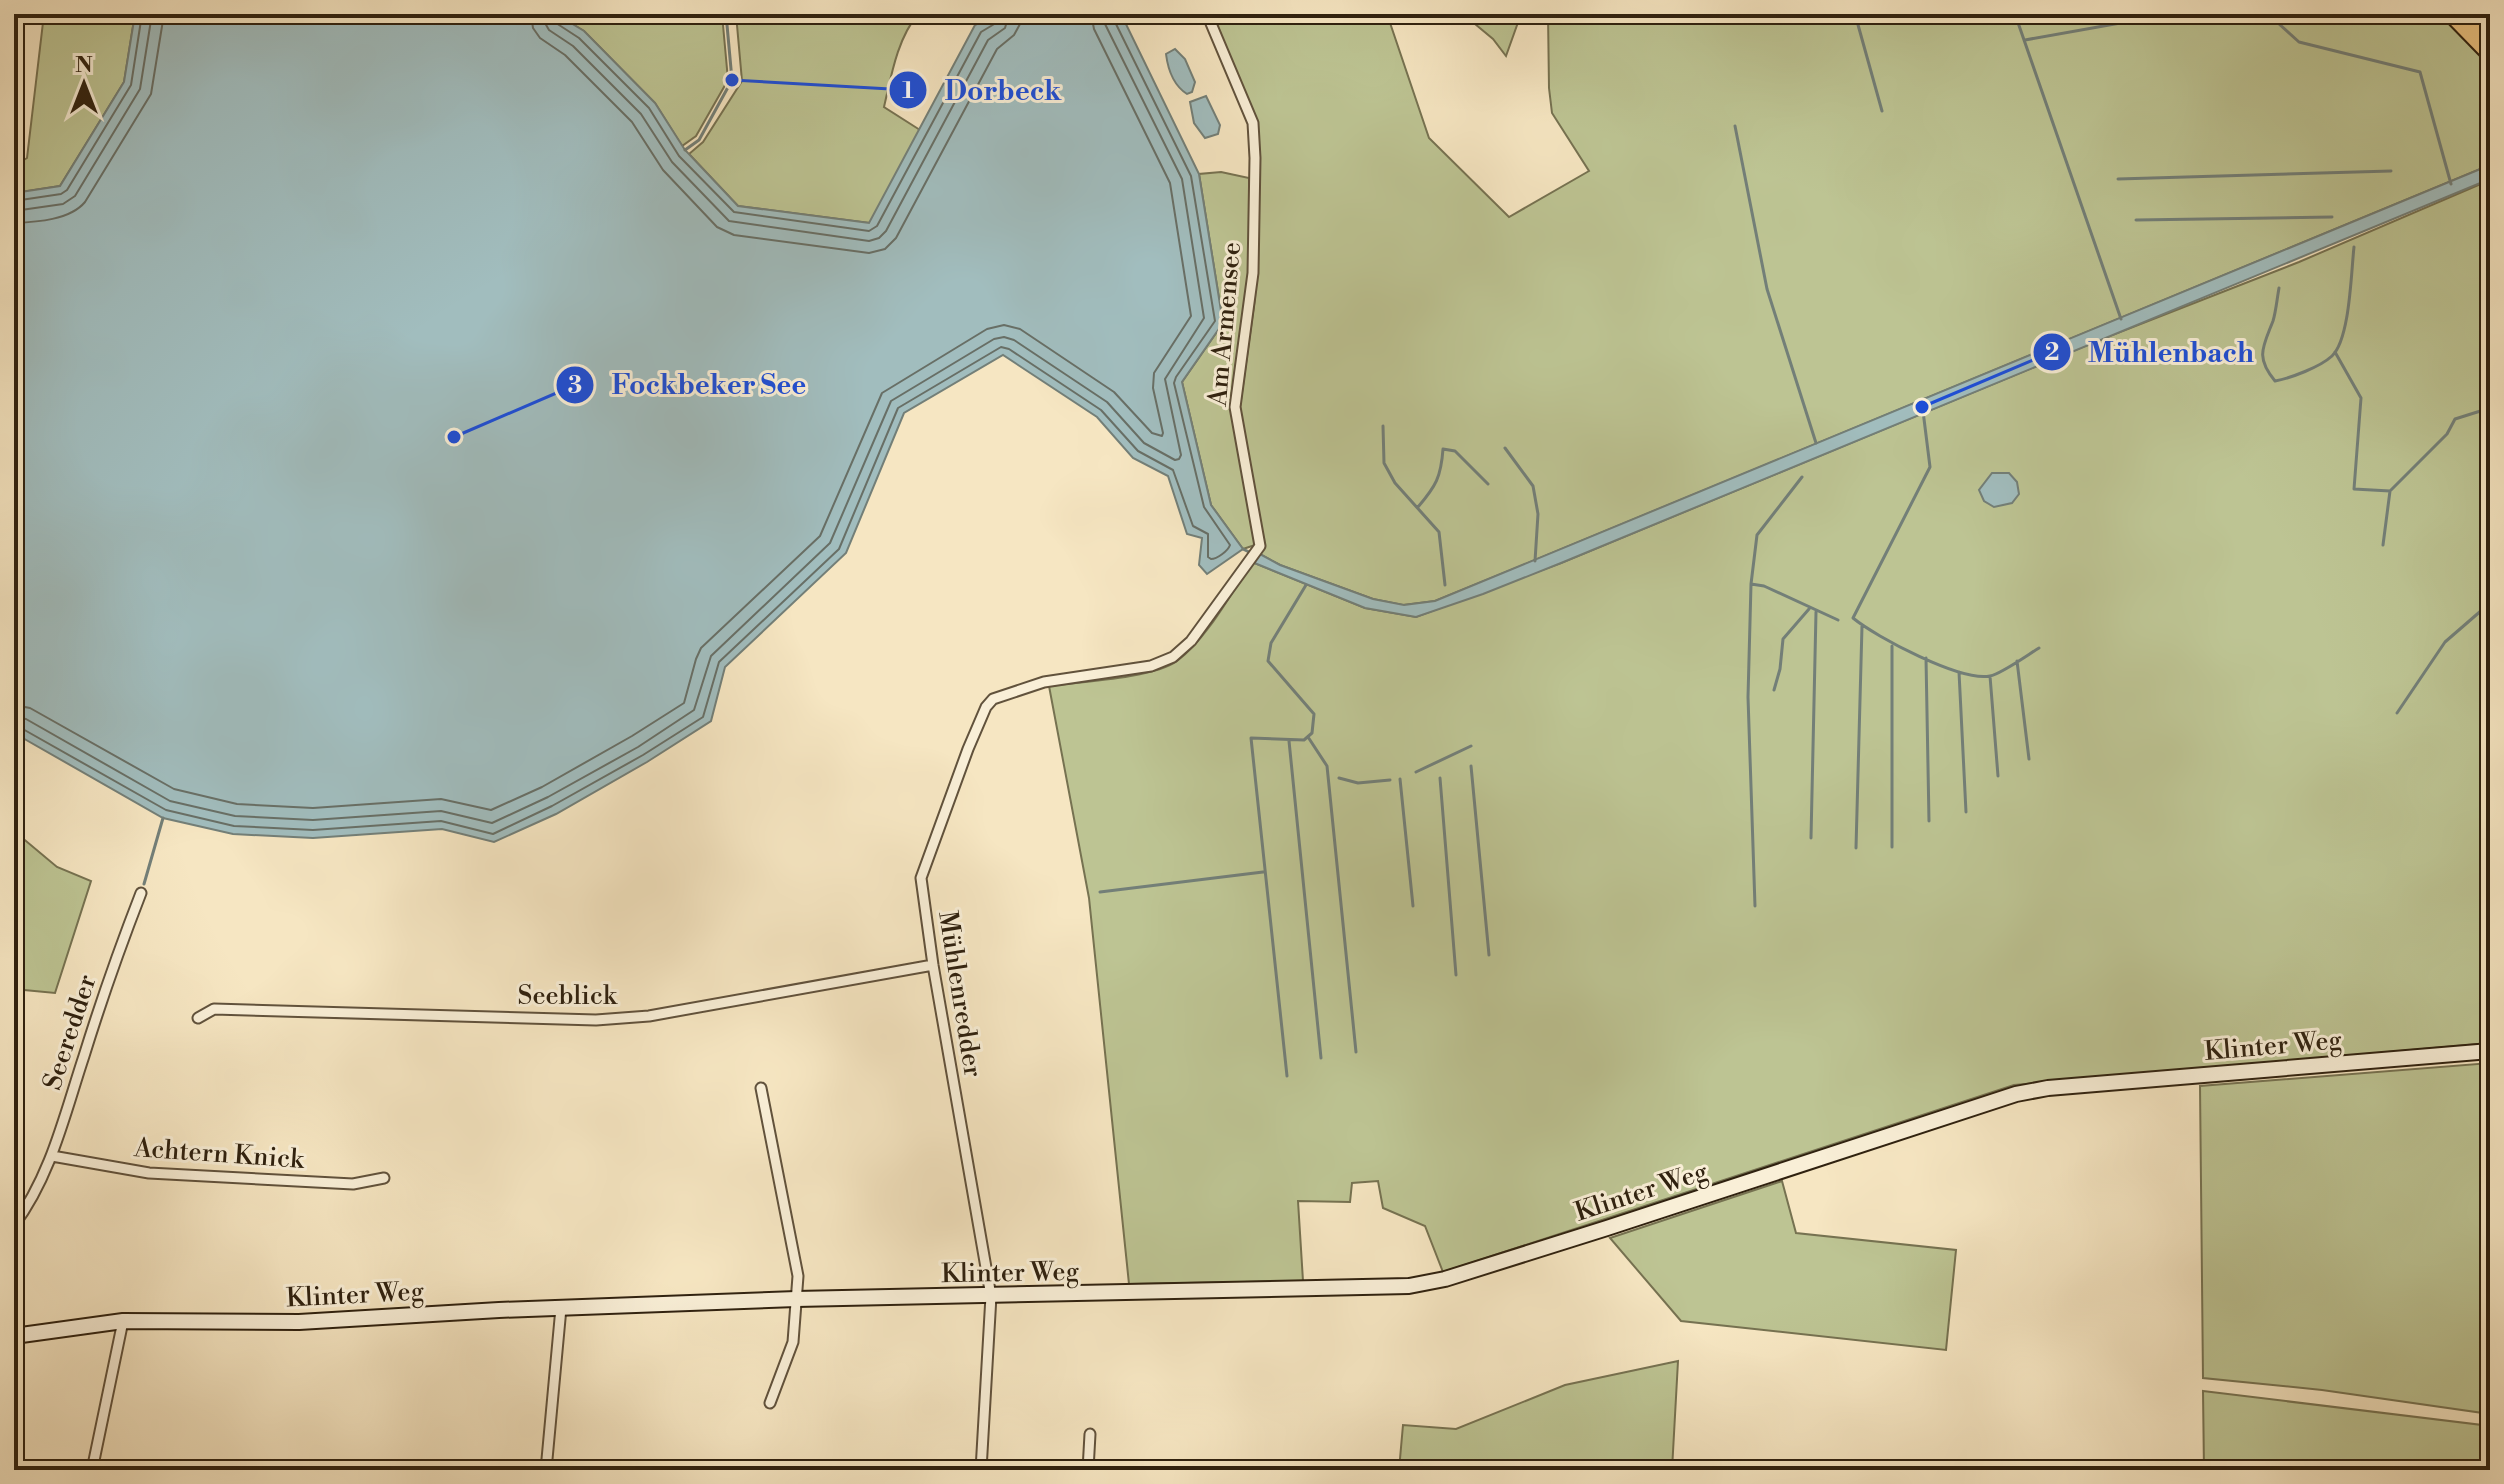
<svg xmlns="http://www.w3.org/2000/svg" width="2504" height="1484" viewBox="0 0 2504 1484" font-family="'Libre Bodoni',serif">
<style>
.green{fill:#bdc493;stroke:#767251;stroke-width:2}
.water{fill:#a1bdbe;stroke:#737f78;stroke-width:2}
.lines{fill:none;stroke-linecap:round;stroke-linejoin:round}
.shore{stroke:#686f66;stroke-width:2}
.stream{stroke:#737f78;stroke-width:3}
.street-casing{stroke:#61523c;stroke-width:13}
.secondary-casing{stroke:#2f210f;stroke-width:18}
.highway-casing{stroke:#2f210f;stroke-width:22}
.street{stroke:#f9efd7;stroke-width:9}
.secondary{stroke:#f9efd7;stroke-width:14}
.highway{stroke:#ebc381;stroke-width:18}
.labels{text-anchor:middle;stroke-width:6;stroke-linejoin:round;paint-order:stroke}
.street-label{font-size:26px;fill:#2f210f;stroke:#f9efd7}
.leader{fill:none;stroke:#1d4ed8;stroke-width:3}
.callout-dot{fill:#1d4ed8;stroke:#f9efd7;stroke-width:3}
.mark-label{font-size:24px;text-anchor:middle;font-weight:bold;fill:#fff}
.callout-label{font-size:28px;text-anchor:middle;font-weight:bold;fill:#1d4ed8;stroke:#f9efd7;stroke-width:6;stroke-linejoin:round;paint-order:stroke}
</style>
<rect width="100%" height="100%" fill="#f6e6c2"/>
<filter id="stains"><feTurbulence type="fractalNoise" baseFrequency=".0025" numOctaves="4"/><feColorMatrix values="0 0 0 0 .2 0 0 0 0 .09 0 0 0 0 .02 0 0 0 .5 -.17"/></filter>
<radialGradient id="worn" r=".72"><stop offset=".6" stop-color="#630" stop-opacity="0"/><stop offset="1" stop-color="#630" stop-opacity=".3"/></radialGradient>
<!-- green -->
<path class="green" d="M44 14H135L124 82 60 186 14 193V166L27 158Z
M556 14H722L728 80 696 136 682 146 655 103 584 31Z
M736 14H918C897 39 891 77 884 107L920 130 870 223 738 206 689 154 703 142 742 81Z
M1211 14H1387L1429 138 1509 217 1589 171 1552 113 1549 88 1548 14H2447L2490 61V165L1540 558 1435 601 1403 605 1373 599 1280 565 1258 553 1262 547 1240 407 1255 298 1258 178 1256 123Z
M1463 14H1521L1506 56 1493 39Z
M1221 172 1249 178V273L1230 406 1258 544 1243 549 1211 505 1182 382 1223 323 1199 174Z
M2490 180V1043L2014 1085 1443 1272 1425 1226 1383 1208 1378 1181 1352 1183 1350 1202 1298 1201 1303 1281 1129 1284 1089 898 1049 686C1080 682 1154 678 1177 661 1206 640 1232 592 1252 562L1365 608 1416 617 1561 563 2097 341 2299 262Z
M14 831 57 867 91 881 55 993 14 989Z
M2490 1063V1414L2322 1390 2203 1378 2200 1086Z
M1782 1181 1796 1233 1956 1250 1946 1350 1681 1321 1610 1238Z
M1678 1361 1672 1470H1399L1403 1425 1456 1429 1565 1385Z
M2203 1391 2490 1426V1470H2204Z"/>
<!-- water -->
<path class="water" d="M135 14H556L584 31 655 103 685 150 738 206 869 223 975 25 997 14H1115L1123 18 1199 174 1223 323 1182 382 1211 505 1243 549 1207 574 1199 565 1202 538 1187 534 1168 476 1133 458 1097 417 1003 355 904 413 846 553 725 667 711 721 647 762 556 814 494 842 442 829 313 838 233 834 163 818 14 733V193L60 186 124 82Z
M1175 49 1185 59 1195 82 1192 92 1187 94C1173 85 1168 70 1166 54Z
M1206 96 1220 125 1218 134 1205 138 1194 123 1190 102Z
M2490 165V179L1561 563 1483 594 1416 617 1365 608 1252 562 1258 553 1280 565 1373 599 1404 605 1435 601Z
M1992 473H2009L2017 482 2019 494 2012 503 1994 507 1984 501 1979 490Z"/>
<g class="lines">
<!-- shore -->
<path class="shore" d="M531 14 533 28 540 38 565 55 632 122 663 170 717 227 734 235 869 253 885 249 896 238 997 49 1014 35 1020 24 1021 14
M543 14 545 23 549 30 573 46 641 114 672 162 729 221 869 241 879 238 886 231 988 40 1005 28 1009 14
M553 14 556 23 579 38 649 108 679 156 734 212 869 231 877 226 981 32 996 23 999 14
M14 201 61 194 67 190 131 85 142 14
M14 211 63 204 75 196 140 89 152 14
M14 223C37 222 70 220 85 202L151 94 164 14
M14 705 30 708 174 789 237 804 313 808 441 799 491 810 542 787 632 736 684 703 696 659 701 648 820 536 882 393 987 329 1004 325 1020 329 1114 392 1152 433 1162 436 1163 433 1153 388 1154 373 1191 316 1170 183 1094 29 1091 14
M14 717 26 719 170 801 235 816 313 820 441 811 492 823 548 797 638 747 694 710 711 656 830 543 891 401 994 339 1004 337 1014 340 1107 402 1144 443 1175 460 1179 459 1181 455 1165 379 1204 318 1182 179 1105 24 1103 14
M14 727 21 728 166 810 234 826 313 830 441 821 493 834 552 806 643 755 703 717 719 662 839 549 898 408 1001 347 1009 349 1101 410 1138 451 1173 470 1193 526 1208 534V557L1211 559C1217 559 1228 551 1230 545L1204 507 1174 383 1176 377 1215 321 1191 176 1114 20 1113 14"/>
<!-- stream -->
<path class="stream" d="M1855 14 1882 111
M2015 14 2121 319
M2268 14 2299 42 2420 72 2451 184
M2025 40 2171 14
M1735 126 1767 289 1816 443
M685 150 699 140 732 80 726 14
M2118 179 2391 171
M2136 220 2332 217
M2279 288C2277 299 2276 311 2273 321 2263 347 2255 357 2275 381 2291 378 2320 367 2332 356 2350 339 2351 273 2354 247
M2335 352 2361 398 2354 489 2390 491
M1923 411 1930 467 1853 618C1876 637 1961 682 1990 676 2001 674 2029 654 2039 648
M1383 426 1384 463 1395 483 1439 532 1445 585
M1505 448 1533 486 1538 514 1535 561
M2489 485 2490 486
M1418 507C1436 486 1441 477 1443 449L1455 451 1488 484
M2383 545 2390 491 2447 434 2455 419 2490 408
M1243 549 1253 554
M1751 584 1764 586 1838 620
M1926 658 1929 821
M2017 661 2029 759
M1959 672 1966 812
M1990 676 1998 776
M1774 690 1780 669 1783 639 1809 609
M2397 713 2445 642 2490 603
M1308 737 1327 766 1356 1052
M1289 741 1321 1058
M1471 766 1489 955
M1416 772 1471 746
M1339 778 1358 783 1390 780
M1440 778 1456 975
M1400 779 1413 906
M1811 838 1816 612
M1892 847V646
M1856 848 1862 626
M144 884 163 818
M1100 892 1263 872
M1755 906 1748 697 1751 584 1757 535 1802 477
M1287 1076 1251 738 1304 740 1312 733 1314 714 1268 661 1271 643 1306 585"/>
<!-- street casing -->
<g class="street-casing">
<path id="street" d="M198 1018 214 1009 596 1020 649 1016 933 965
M761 1088 798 1276 793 1342 770 1403
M52 1156 149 1173 353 1184 384 1178
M14 1225C51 1176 65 1113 84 1056 101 1001 120 947 141 893
M92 1470 123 1321
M546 1470 561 1308
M981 1470 991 1296 933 965 921 878 968 749 986 707 993 699 1044 682 1151 666 1173 657 1191 641 1260 546 1235 407 1253 273 1255 158 1253 123 1207 14
M1088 1470 1090 1434"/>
</g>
<!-- secondary casing -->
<g class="secondary-casing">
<path id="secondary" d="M14 1336 123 1321 299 1322 499 1310 796 1299 1409 1286 1445 1279 1607 1228 2016 1094 2048 1088 2490 1051"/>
</g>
<!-- highway casing -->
<g class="highway-casing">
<path id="highway" d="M2453 14 2490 52
M2471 14 2490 34"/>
</g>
<!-- street -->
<use href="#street" class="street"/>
<!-- secondary -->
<use href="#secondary" class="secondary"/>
<!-- highway -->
<use href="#highway" class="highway"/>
</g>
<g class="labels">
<!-- street labels -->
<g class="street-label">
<text transform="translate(1224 324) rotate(-85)" y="9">Am Armensee</text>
<text transform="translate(961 994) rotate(81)" y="9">Mühlenredder</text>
<text x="567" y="1004">Seeblick</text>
<text transform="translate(69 1032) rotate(-72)" y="9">Seeredder</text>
<text transform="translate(2273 1045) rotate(-5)" y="9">Klinter Weg</text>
<text transform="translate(219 1153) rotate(4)" y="9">Achtern Knick</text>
<text transform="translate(1641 1191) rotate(-18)" y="9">Klinter Weg</text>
<text transform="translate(1010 1272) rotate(-1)" y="9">Klinter Weg</text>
<text transform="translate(355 1294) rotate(-3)" y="9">Klinter Weg</text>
</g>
</g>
<!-- callouts -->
<path class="leader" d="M732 80L908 90M1922 407L2052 352M454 437L575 385"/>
<g class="callout-dot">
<circle cx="732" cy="80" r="8"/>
<circle cx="1922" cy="407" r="8"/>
<circle cx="454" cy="437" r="8"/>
<circle cx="908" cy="90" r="20"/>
<circle cx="2052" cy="352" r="20"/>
<circle cx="575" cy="385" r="20"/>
</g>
<g class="mark-label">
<text x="908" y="98">1</text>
<text x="2052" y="360">2</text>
<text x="575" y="393">3</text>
</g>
<g class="callout-label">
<text x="1003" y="100">Dorbeck</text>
<text x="2171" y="362">Mühlenbach</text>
<text x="709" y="394">Fockbeker See</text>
</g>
<!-- margin -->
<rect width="2504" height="1484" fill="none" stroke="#f6e6c2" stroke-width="48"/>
<rect x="16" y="16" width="2472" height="1452" fill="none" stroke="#2f210f" stroke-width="4"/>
<rect x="24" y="24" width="2456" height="1436" fill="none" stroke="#2f210f" stroke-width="2"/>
<!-- north arrow -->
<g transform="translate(84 84)" stroke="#f9efd7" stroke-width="6" paint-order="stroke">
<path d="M0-6L14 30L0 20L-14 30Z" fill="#2f210f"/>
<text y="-12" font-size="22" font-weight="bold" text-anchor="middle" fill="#2f210f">N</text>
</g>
<rect width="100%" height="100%" filter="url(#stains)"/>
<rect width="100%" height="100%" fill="url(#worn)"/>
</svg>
